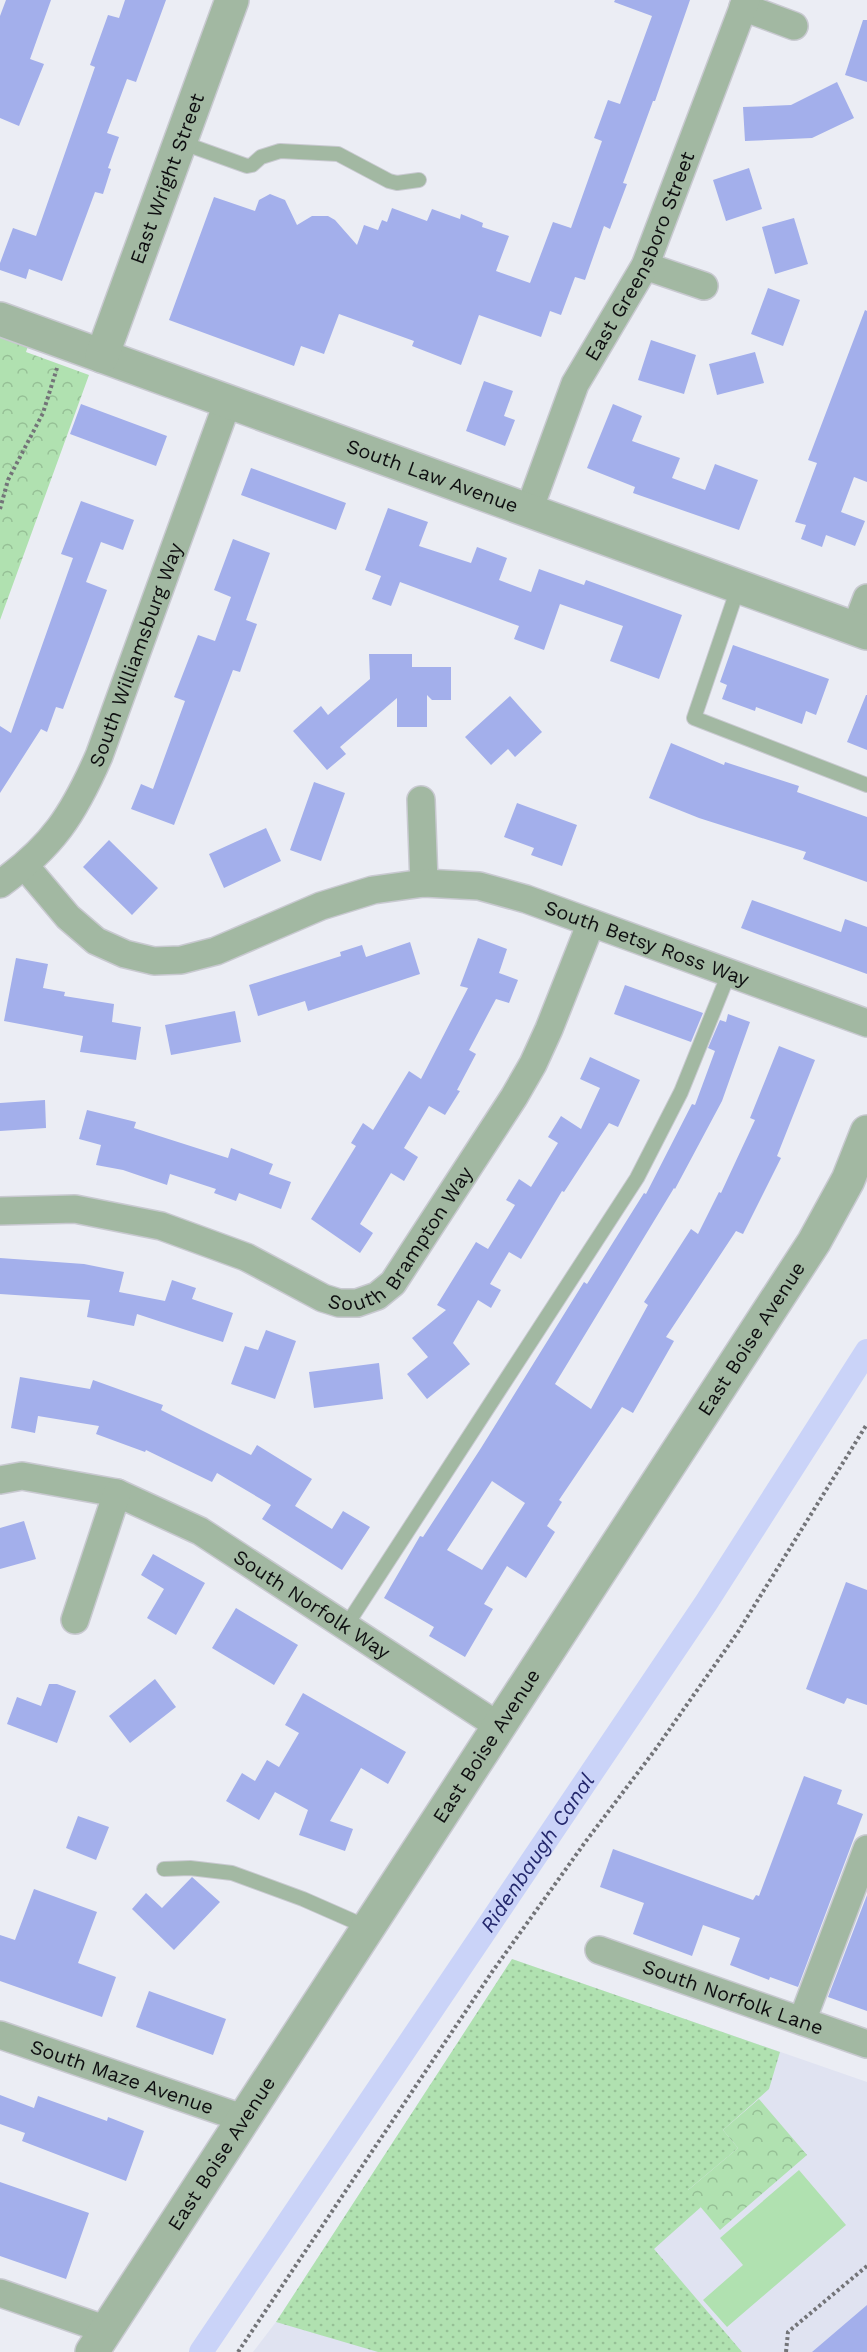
<svg xmlns="http://www.w3.org/2000/svg" width="867" height="2352" viewBox="0 0 867 2352" font-family="'Work Sans',sans-serif">
<style>
.built{fill:#e0e3f1}
.grass{fill:url(#grass-dots)}
.forest{fill:url(#forest-crowns)}
.pitch{fill:#b0e1b0}
.lines{fill:none;stroke-linecap:round;stroke-linejoin:round}
.canal{stroke:#cad3f8;stroke-width:24}
.building{fill:#a3afeb;fill-rule:evenodd}
.service-casing{stroke:#c8c9d0;stroke-width:16}
.minor-casing{stroke:#c8c9d0;stroke-width:30}
.tertiary-casing{stroke:#c8c9d0;stroke-width:36}
.path{stroke:#737478;stroke-width:4;stroke-dasharray:3 3;stroke-linecap:butt}
.service{stroke:#a2b8a2;stroke-width:14}
.minor{stroke:#a2b8a2;stroke-width:27}
.tertiary{stroke:#a2b8a2;stroke-width:33}
.labels{text-anchor:middle;stroke-width:4.5;stroke-linejoin:round;paint-order:stroke}
.street-label{font-size:20px;fill:#0e0e10;stroke:#f9fafe}
.water-label{font-size:21px;font-style:italic;fill:#23276c;stroke:#f9fafe}
</style>
<defs>
<pattern id="grass-dots" width="8" height="8" patternUnits="userSpaceOnUse" patternTransform="scale(1.5)"><rect width="8" height="8" fill="#b0e1b0"/><path d="M2 2h.1M6 6h.1" fill="none" stroke="#96c096" stroke-width="1.8" stroke-linecap="round"/></pattern>
<pattern id="forest-crowns" width="20" height="18" patternUnits="userSpaceOnUse" patternTransform="scale(1.5)"><rect width="20" height="18" fill="#b0e1b0"/><path d="M2 6a3 3 0 1 1 6 0M12 15a3 3 0 1 1 6 0" fill="none" stroke="#96c096"/></pattern>
</defs>
<rect width="100%" height="100%" fill="#ebedf4"/>
<!-- built -->
<path class="built" d="M512 1959 867 2082V2352H253L276 2322Z"/>
<!-- grass -->
<path class="grass" d="M512 1959 780 2052 769 2089 723 2130 738 2148 688 2190 701 2207 654 2249 742 2352H378L276 2322Z"/>
<!-- forest -->
<path class="forest" d="M0 337 28 346 26 352 89 375 0 620Z
M759 2099 807 2155 720 2230 687 2191 738 2148 723 2130Z"/>
<!-- pitch -->
<path class="pitch" d="M799 2170 846 2225 727 2327 703 2300 743 2265 720 2238Z"/>
<g class="lines">
<!-- canal -->
<path class="canal" id="s1" d="M201 2352 706 1603 867 1351"/>
</g>
<!-- building -->
<path class="building" d="M6 0H51L30 59 44 64 19 126 0 118V16Z
M125 0H166L136 82 127 79 107 133 119 137 108 168 111 169 103 194 95 192 62 281 29 269 26 279 0 270V263L13 228 36 236 95 67 90 65 108 15 119 18Z
M615 0H690L655 101H653L623 183 627 184 610 229 604 226 585 280 575 277 561 315 550 311 541 337 479 315 461 365 412 346 414 341 339 314 324 354 301 346 294 366 169 320 214 197 255 211 259 200 270 194 285 200 297 225 312 216H328L335 220 357 245 364 225 378 230 382 220 387 222 392 208 427 221 432 209 460 219 461 214 483 223 482 227 509 236 496 271 530 283 553 222 571 228 602 141 594 138 608 100 620 104 652 16 614 2Z
M863 20H867V82L845 75Z
M837 82 854 118 812 138 745 141 743 107 791 105Z
M749 168 762 209 726 221 713 180Z
M794 218 808 264 775 274 762 227Z
M768 288 800 300 783 346 751 334Z
M865 310 867 311V482L854 477 841 512 865 521 855 546 826 535 822 547 801 539 806 525 795 522 817 463 808 460Z
M651 340 696 355 684 394 638 380Z
M755 352 764 383 717 395 709 364Z
M484 381 513 391 504 416 515 420 505 446 466 431Z
M81 404 167 436 156 466 70 434Z
M613 404 642 416 632 441 680 458 672 478 705 490 715 464 758 480 739 530 633 493 635 487 587 468Z
M251 468 346 503 336 530 241 495Z
M81 501 134 520 123 550 101 542 86 582 107 590 63 709 56 707 47 732 41 729 0 793V726L11 733 73 558 61 554Z
M388 508 428 522 419 546 471 563 477 547 507 558 499 580 531 592 539 569 584 585 586 580 682 615 659 679 610 661 623 626 560 604 544 650 514 639 519 626 400 582 391 606 372 599 381 576 365 570Z
M233 539 270 553 246 620 257 624 240 672 233 670 174 825 131 809 141 784 153 789 185 701 174 697 198 635 215 641 231 597 214 590Z
M733 645 829 679 816 715 806 711 802 724 756 707 755 711 722 699 727 685 720 682Z
M369 654H412V667H451V700H432L427 695V727H397V698L340 747 346 754 327 770 293 731 321 706 328 715 370 679Z
M866 695H867V750L847 742Z
M510 696 542 732 515 757 508 749 491 765 465 737Z
M671 743 724 765 725 762 799 786 797 792 867 817V882L803 859 806 852 699 818 649 798Z
M314 782 345 793 321 861 290 850Z
M517 803 577 825 562 866 531 855 534 848 504 837Z
M266 828 281 861 224 888 209 854Z
M109 840 158 888 132 915 83 867Z
M752 900 841 932 845 919 867 927V974L741 928Z
M478 938 507 949 499 973 518 980 509 1003 496 999 469 1050 476 1054 457 1090 460 1091 445 1115 429 1106 404 1148 418 1157 404 1181 391 1173 360 1224 373 1233 360 1253 311 1219 356 1146 351 1143 363 1123 373 1130 409 1071 421 1079 468 988 460 986Z
M410 942 420 974 308 1011 305 1001 258 1016 249 985 341 956 340 952 362 945 366 957Z
M16 958 48 964 43 988 65 992 64 996 114 1004 112 1022 141 1027 136 1060 80 1052 83 1036 4 1021Z
M625 985 703 1013 691 1042 614 1014Z
M235 1011 241 1042 171 1055 165 1025Z
M728 1014 750 1022 722 1101 675 1189 674 1188 555 1384 591 1409 648 1305 644 1302 691 1229 698 1234 719 1192 721 1193 755 1120 750 1118 779 1046 815 1060 777 1156 781 1158 743 1234 736 1231 666 1337 674 1341 633 1413 622 1407 559 1500 562 1502 547 1526 555 1532 526 1578 507 1566 484 1604 493 1609 465 1657 429 1636 434 1627 384 1598 420 1536 423 1537 481 1448 584 1282 587 1284 644 1193 646 1194 692 1104 695 1105 715 1051 708 1048 720 1020 726 1022ZM492 1481 525 1503 482 1570 447 1550Z
M590 1057 640 1080 618 1127 609 1123 564 1192 562 1191 521 1259 509 1252 490 1284 501 1290 491 1308 478 1300 453 1343 470 1364 427 1399 407 1374 428 1357 412 1338 446 1310 437 1305 476 1242 488 1249 515 1205 506 1200 519 1179 531 1187 558 1143 548 1137 561 1116 581 1129 600 1088 580 1079Z
M45 1100 46 1128 0 1131V1103Z
M87 1110 136 1122 134 1128 228 1158 231 1148 273 1164 269 1174 291 1182 281 1209 239 1193 236 1201 214 1193 216 1189 170 1174 167 1185 123 1170 96 1165 101 1145 79 1139Z
M0 1258 84 1264 124 1272 119 1292 165 1301 172 1280 196 1288 192 1299 233 1313 223 1342 137 1314 134 1326 87 1317 90 1300 0 1294Z
M266 1330 296 1341 275 1399 231 1384 245 1346 258 1350Z
M379 1363 383 1399 314 1408 309 1372Z
M20 1377 90 1389 93 1380 163 1405 161 1410 251 1455 257 1445 312 1479 295 1506 332 1529 343 1511 370 1527 342 1570 262 1519 271 1505 217 1473 212 1482 146 1450 145 1452 96 1434 99 1426 38 1416 35 1433 11 1428Z
M24 1521 36 1559 0 1569V1528Z
M153 1554 205 1583 176 1635 147 1618 164 1589 141 1575Z
M846 1582 867 1590V1705L847 1698 844 1704 806 1689Z
M236 1608 298 1645 274 1685 212 1648Z
M155 1679 176 1707 130 1743 109 1716Z
M49 1684H57L76 1691 57 1743 7 1724 17 1697 41 1706Z
M303 1693 406 1752 388 1784 361 1768 330 1821 353 1829 345 1851 299 1835 308 1810 275 1792 259 1820 226 1801 242 1773 255 1781 267 1760 279 1767 299 1733 285 1725Z
M804 1776 842 1790 837 1804 863 1814 798 1987 770 1977 769 1980 730 1965 740 1938 703 1925 692 1956 633 1934 644 1903 600 1887 613 1849 753 1900 756 1895 759 1896Z
M78 1816 109 1827 96 1860 66 1848Z
M192 1877 220 1902 174 1950 132 1909 146 1893 162 1908Z
M34 1889 97 1912 78 1963 116 1977 102 2017 0 1981V1935L15 1940Z
M867 1895V2011L828 1997Z
M149 1991 226 2019 213 2055 136 2027Z
M0 2095 34 2108 38 2096 107 2121 108 2117 144 2131 126 2181 22 2141 25 2133 0 2124Z
M0 2182 89 2213 66 2279 0 2256Z
M867 2305V2352H812Z"/>
<g class="lines">
<!-- service casing -->
<g class="service-casing">
<path id="service" d="M180 142 247 166 252 165 261 157 280 151 338 154 389 181 397 183 419 180
M739 585 694 718 867 785
M346 1626 637 1178 681 1092 729 973
M164 1869 190 1868 232 1873 303 1899 369 1928"/>
</g>
<!-- minor casing -->
<g class="minor-casing">
<g id="minor">
<path d="M743 7 794 26"/>
<path d="M645 266 704 286"/>
<path id="s2" d="M529 510 575 384 645 266 746 0"/>
<path d="M855 629 867 598"/>
<path d="M421 800 424 883"/>
<path id="s3" d="M25 866 68 917 96 941 125 954 154 961 181 960 216 951 321 906 373 890 424 883 479 886 526 899 867 1023"/>
<path id="s4" d="M0 884C53 846 73 815 99 756L228 401"/>
<path id="s5" d="M0 1211 75 1209 161 1226 246 1257 323 1298 339 1303H357L377 1296 393 1283 514 1097 533 1064 549 1029 591 923"/>
<path id="s6" d="M0 1480 22 1476 117 1493 200 1531 500 1727"/>
<path d="M75 1620 117 1493"/>
<path id="s7" d="M599 1950 867 2044"/>
<path d="M802 2021 867 1849"/>
<path id="s8" d="M0 2035 245 2119"/>
<path d="M0 2293 107 2330"/>
</g>
</g>
<!-- tertiary casing -->
<g class="tertiary-casing">
<g id="tertiary">
<path id="s9" d="M0 319 867 633"/>
<path id="s10" d="M102 356 232 0"/>
<path id="s11" d="M92 2352 814 1242 848 1180 867 1132"/>
</g>
</g>
<!-- path -->
<path class="path" d="M0 509 8 480 43 413 57 368
M238 2352 492 1972 586 1841 655 1750 738 1632 867 1424
M786 2352 788 2332 867 2266"/>
<!-- service -->
<use href="#service" class="service"/>
<!-- minor -->
<use href="#minor" class="minor"/>
<!-- tertiary -->
<use href="#tertiary" class="tertiary"/>
</g>
<g class="labels">
<!-- street labels -->
<g class="street-label">
<text dy="7" stroke="none"><textPath href="#s10" startOffset="189">East Wright Street</textPath></text>
<text dy="7" stroke="none"><textPath href="#s2" startOffset="278">East Greensboro Street</textPath></text>
<text dy="7" stroke="none"><textPath href="#s9" startOffset="460">South Law Avenue</textPath></text>
<text dy="7" stroke="none"><textPath href="#s4" startOffset="272">South Williamsburg Way</textPath></text>
<text dy="7" stroke="none"><textPath href="#s3" startOffset="681">South Betsy Ross Way</textPath></text>
<text dy="7" stroke="none"><textPath href="#s5" startOffset="450">South Brampton Way</textPath></text>
<text dy="7" stroke="none"><textPath href="#s11" startOffset="1209">East Boise Avenue</textPath></text>
<text dy="7" stroke="none"><textPath href="#s6" startOffset="344">South Norfolk Way</textPath></text>
<text dy="7" stroke="none"><textPath href="#s11" startOffset="723">East Boise Avenue</textPath></text>
<text dy="7" stroke="none"><textPath href="#s7" startOffset="142">South Norfolk Lane</textPath></text>
<text dy="7" stroke="none"><textPath href="#s8" startOffset="129">South Maze Avenue</textPath></text>
<text dy="7" stroke="none"><textPath href="#s11" startOffset="237">East Boise Avenue</textPath></text>
</g>
<!-- water labels -->
<g class="water-label">
<text dy="7" stroke="none"><textPath href="#s1" startOffset="602">Ridenbaugh Canal</textPath></text>
</g>
</g>
</svg>
